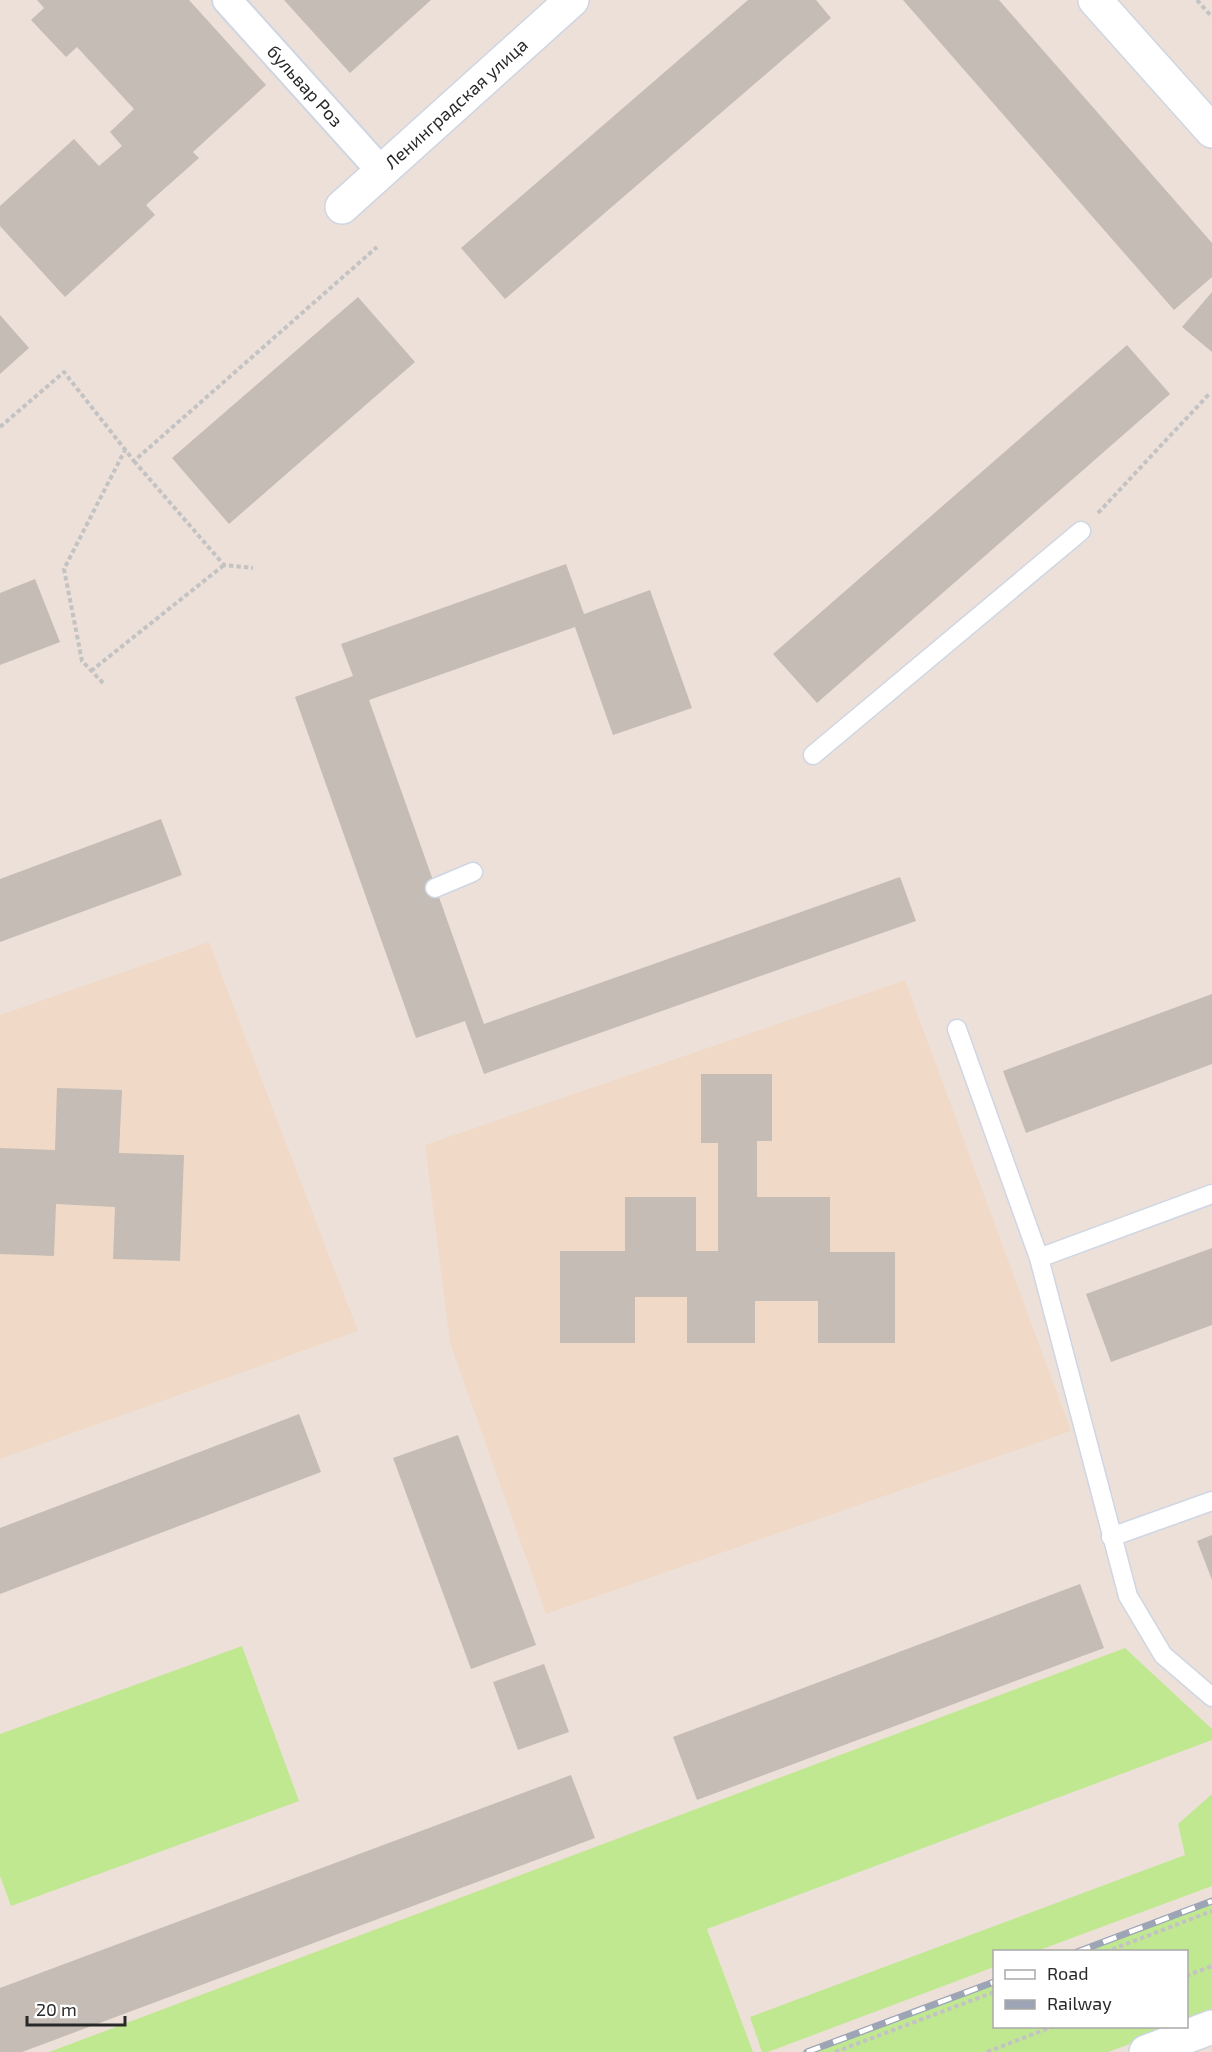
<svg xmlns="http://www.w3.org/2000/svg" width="1212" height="2052" viewBox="0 0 1212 2052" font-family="'Exo 2',sans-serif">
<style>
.education{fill:#f0dac7}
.grass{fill:#c0e891}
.building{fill:#c4bcb5}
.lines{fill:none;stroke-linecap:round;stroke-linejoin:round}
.service-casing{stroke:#ced6e3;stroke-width:21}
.pedestrian-casing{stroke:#ced6e3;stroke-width:32}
.minor-casing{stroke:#ced6e3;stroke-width:36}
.tertiary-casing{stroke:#ced6e3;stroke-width:36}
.path{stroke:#c3c3c3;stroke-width:4;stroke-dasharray:4.5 3;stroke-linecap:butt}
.service{stroke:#fff;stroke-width:18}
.pedestrian{stroke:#fff;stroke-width:28}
.minor{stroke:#fff;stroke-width:33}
.tertiary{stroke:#fff;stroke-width:33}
.rail-casing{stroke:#9ca4b5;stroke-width:7}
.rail{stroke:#fff;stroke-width:4.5;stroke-dasharray:14;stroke-linecap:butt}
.labels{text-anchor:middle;stroke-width:5;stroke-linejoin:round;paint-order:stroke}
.street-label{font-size:18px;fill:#292929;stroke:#fff}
</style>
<rect width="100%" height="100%" fill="#ede0d9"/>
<!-- education -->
<path class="education" d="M209 942 358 1331 0 1459V1015Z
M905 980 1071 1431 546 1614 450 1343 425 1145Z"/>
<!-- grass -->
<path class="grass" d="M242 1646 299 1801 11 1906 0 1876V1734Z
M1125 1648 1212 1729V1740L707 1929 753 2052H49Z
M1212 1794V1886L1037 1951 994 1952V1967L768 2052H762L750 2017 1185 1855 1178 1824Z
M1212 1901V2013L1187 2023 1186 1952H1076Z
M994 1982V2026L1177 2027 1108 2052H804Z"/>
<!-- building -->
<path class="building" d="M37 0H189L266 85 193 152 199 158 146 205 155 215 65 297 0 226V206L74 139 99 166 122 146 110 132 134 109 77 47 66 57 31 20 44 8Z
M284 0H431L350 73Z
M748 0H816L831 18 505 299 461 248Z
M903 0H999L1212 243V277L1174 310Z
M1212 292V352L1182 327Z
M358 297 415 362 229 524 172 458Z
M0 315 29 348 0 374Z
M1127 345 1170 394 817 703 773 654Z
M566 564 584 614 650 590 692 708 613 735 575 627 369 700 484 1024 900 877 916 921 484 1074 465 1021 416 1038 295 697 353 676 341 644Z
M35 579 60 642 0 665V593Z
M161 819 182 875 0 942V879Z
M1212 994V1064L1026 1133 1003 1071Z
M701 1074H772V1141H757V1197H830V1252H895V1343H818V1301H755V1343H687V1297H635V1343H560V1251H625V1197H696V1251H718V1143H701Z
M57 1088 122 1090 119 1153 184 1155 180 1261 113 1259 115 1207 56 1204 54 1256 0 1254V1148L55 1150Z
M1212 1248V1325L1111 1362 1086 1294Z
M299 1414 321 1472 0 1594V1528Z
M458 1435 536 1645 471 1669 393 1458Z
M1212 1535V1580L1197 1541Z
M1080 1584 1104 1648 697 1800 673 1737Z
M544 1664 569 1732 518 1750 493 1682Z
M571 1775 595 1838 22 2052H0V1988Z"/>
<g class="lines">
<!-- service casing -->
<g class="service-casing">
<path id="service" d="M813 755 1081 531
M435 888 473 872
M957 1029 1039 1258 1128 1596 1163 1655 1212 1697
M1039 1258 1212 1194
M1111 1537 1212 1501"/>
</g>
<!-- pedestrian casing -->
<g class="pedestrian-casing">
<g id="pedestrian">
<path id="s1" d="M227 0 382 172"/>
</g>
</g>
<!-- minor casing -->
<g class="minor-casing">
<g id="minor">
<path id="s2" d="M342 207 572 0"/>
</g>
</g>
<!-- tertiary casing -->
<g class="tertiary-casing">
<path id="tertiary" d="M1095 0 1212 131
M1146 2052 1212 2027"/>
</g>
<!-- path -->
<path class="path" d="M1197 0 1212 17
M0 427 64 372 134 461 377 247
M134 461 224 565 253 568
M1098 513 1210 393
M91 671 224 565
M103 683 82 661 64 569 125 450
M1105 1952 1212 1911
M1186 1976 1212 1966
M835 2052 994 1992
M987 2052 1054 2026"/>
<!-- service -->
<use href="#service" class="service"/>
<!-- pedestrian -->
<use href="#pedestrian" class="pedestrian"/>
<!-- minor -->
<use href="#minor" class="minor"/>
<!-- tertiary -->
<use href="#tertiary" class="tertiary"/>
<!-- rail casing -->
<g class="rail-casing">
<path id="rail" d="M1077 1952 1212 1901
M807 2052 994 1982"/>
</g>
<!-- rail -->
<use href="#rail" class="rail"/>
</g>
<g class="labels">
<!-- street labels -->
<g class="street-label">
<text dy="6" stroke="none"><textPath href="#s1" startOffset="116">бульвар Роз</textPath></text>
<text dy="6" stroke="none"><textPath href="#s2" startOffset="154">Ленинградская улица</textPath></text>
</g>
</g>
<!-- legend -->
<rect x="993" y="1950" width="195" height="78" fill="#ffffff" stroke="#a9a9a9" stroke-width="1.5"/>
<rect x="1005" y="1970" width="30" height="9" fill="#ffffff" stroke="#a9a9a9" stroke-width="1.5"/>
<text x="1047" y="1980" font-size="18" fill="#292929">Road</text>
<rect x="1005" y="2000" width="30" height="9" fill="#9ca4b5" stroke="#a9a9a9" stroke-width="1.5"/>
<text x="1047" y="2010" font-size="18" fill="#292929">Railway</text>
<!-- scale -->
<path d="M27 2016v9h98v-9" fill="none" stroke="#292929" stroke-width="3"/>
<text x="36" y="2016" font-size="18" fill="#292929" stroke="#ffffff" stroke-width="4.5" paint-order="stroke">20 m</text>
</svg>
